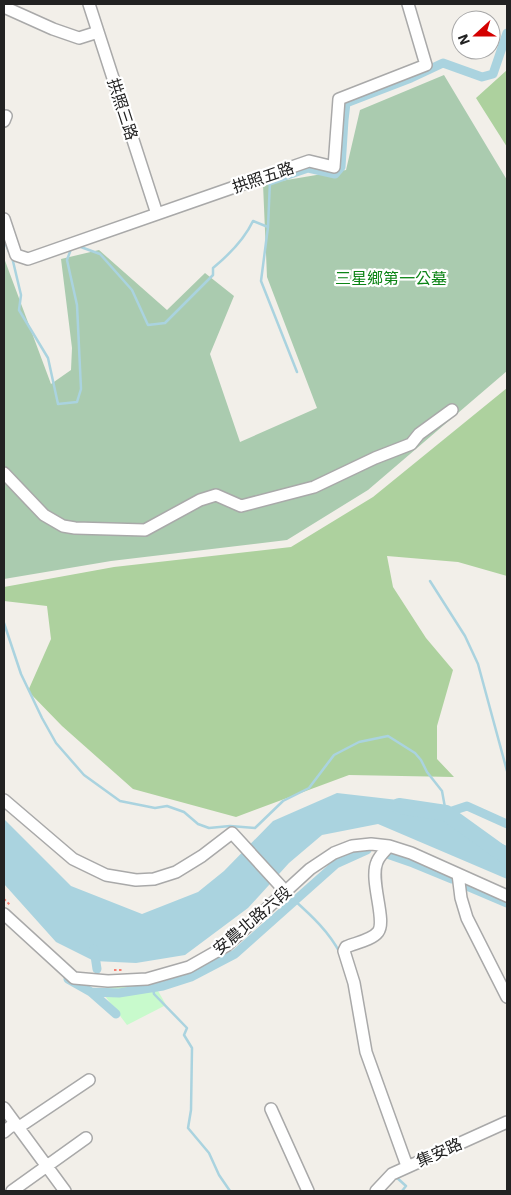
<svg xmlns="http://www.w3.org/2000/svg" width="511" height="1195" viewBox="0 0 511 1195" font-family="'IBM Plex Sans','Noto Sans TC',sans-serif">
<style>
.forest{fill:#add19e}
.cemetery{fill:#aacbaf}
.park{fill:#c8facc}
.water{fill:#aad3df}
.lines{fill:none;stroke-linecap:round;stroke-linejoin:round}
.stream{stroke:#aad3df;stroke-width:2.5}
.canal{stroke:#aad3df;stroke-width:9}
.river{stroke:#aad3df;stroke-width:16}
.minor-casing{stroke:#a9a9a9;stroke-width:14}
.path{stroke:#fa8072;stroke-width:2;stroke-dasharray:2.5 2.5;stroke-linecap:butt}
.minor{stroke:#fff;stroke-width:11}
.labels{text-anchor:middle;stroke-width:4.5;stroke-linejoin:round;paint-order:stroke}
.street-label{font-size:16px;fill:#222;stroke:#fff}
.park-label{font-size:16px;fill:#0c8416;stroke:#fff}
</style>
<rect width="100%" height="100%" fill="#f2efe9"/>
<!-- forest -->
<path class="forest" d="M507 70V147L476 98Z
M507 388V576L458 562 387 556 393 587 426 638 453 670 437 726V759L454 777 349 775 236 817 133 789 62 726 28 691 51 639 47 606 4 601V587L114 567 291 547 373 497Z"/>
<!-- cemetery -->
<path class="cemetery" d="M444 75 507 180V371L368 490 287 540 111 561 4 579V258L51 384 71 370 72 348 61 259 99 250 167 310 205 273 234 296 210 354 240 442 317 408 267 277 263 184 346 170 360 110Z"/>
<!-- park -->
<path class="park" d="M153 982 166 1005 127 1025 102 992 108 985Z"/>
<!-- water -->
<path class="water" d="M337 793 398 800 507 846V879L378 824 322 835 289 863 248 908 185 955 136 963 94 961 56 942 4 884V819L71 886 142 914 198 892 224 871 273 821Z"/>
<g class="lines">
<!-- stream -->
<path class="stream" d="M268 227 261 281 297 372
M4 240 9 252
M78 246 100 254 132 290 148 325 165 323 213 275V268C230 254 244 240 253 221L268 227 270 181
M12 257 21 295 19 310 48 358 58 404 77 402 81 389 77 305 67 260 71 249
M430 581 465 636 478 664 507 771
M4 623 21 674 42 718 56 743 84 775 120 801 155 808 167 806 184 812 198 824 209 828 230 826 255 828 283 801 309 788 334 755 359 742 388 736 415 753 421 760 427 772 442 791 446 813
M294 900C312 916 329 932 340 953
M153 987 154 994 187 1028 184 1035 192 1048 191 1110 188 1128 209 1153 219 1175 230 1191
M395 1176 406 1186 402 1191"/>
<!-- canal -->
<path class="canal" d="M270 181 308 168 335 174 341 167 344 120 346 103 411 78 443 63 482 77 493 74 507 33
M446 813 467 806 507 824
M387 854 413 863 452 879
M467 886 507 903
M94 949 97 969
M68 979 91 992 119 993 163 986 191 977 235 954 336 864 367 850
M91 992 116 1014"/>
<!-- river -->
<path class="river" d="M399 806 446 813 507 857"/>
<!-- minor casing -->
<g class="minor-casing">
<path id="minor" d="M89 4 157 214
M4 7 53 29 79 38 98 32
M4 121 6 116
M4 219 16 255 28 259 309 161 334 167 339 99 426 65 408 4
M4 473 44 515 63 526 75 528 145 530 200 500 216 495 241 506 314 487 375 458 411 444 419 434 452 410
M4 800 73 859 106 875 136 880 154 879 176 872 202 856 232 833 286 892
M389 846C385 851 379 856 377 862 369 880 387 921 378 932 372 940 355 943 346 947L344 951 354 983 366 1052 407 1166
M458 874 461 898 467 918 507 997
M4 914 74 978 108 981 147 979 189 967 226 946 310 869 334 853 352 846 371 844 389 846 411 853 507 896
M4 1108 65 1191
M271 1109 308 1191
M4 1132 11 1126 22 1125 89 1080
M12 1191 86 1138
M376 1191 392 1174 507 1122"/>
</g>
<!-- path -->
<path class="path" d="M4 899 11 906
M114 970H124"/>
<!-- minor -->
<use href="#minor" class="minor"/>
</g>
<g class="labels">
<!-- street labels -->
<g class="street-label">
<text transform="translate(123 109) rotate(72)" y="6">拱照三路</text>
<text transform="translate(263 177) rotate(-19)" y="6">拱照五路</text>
<text transform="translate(252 920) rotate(-40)" y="6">安農北路六段</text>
<text transform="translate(439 1152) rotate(-24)" y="6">集安路</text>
</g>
<!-- park labels -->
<g class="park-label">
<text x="391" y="284">三星鄉第一公墓</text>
</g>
</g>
<!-- border -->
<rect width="511" height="1195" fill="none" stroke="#222222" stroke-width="10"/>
<!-- north arrow -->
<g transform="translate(476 35) rotate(249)"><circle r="24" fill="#ffffff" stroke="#a7a7a7"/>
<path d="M0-4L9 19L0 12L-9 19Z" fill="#d40000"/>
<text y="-8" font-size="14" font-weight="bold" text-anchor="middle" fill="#222222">N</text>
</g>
</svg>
